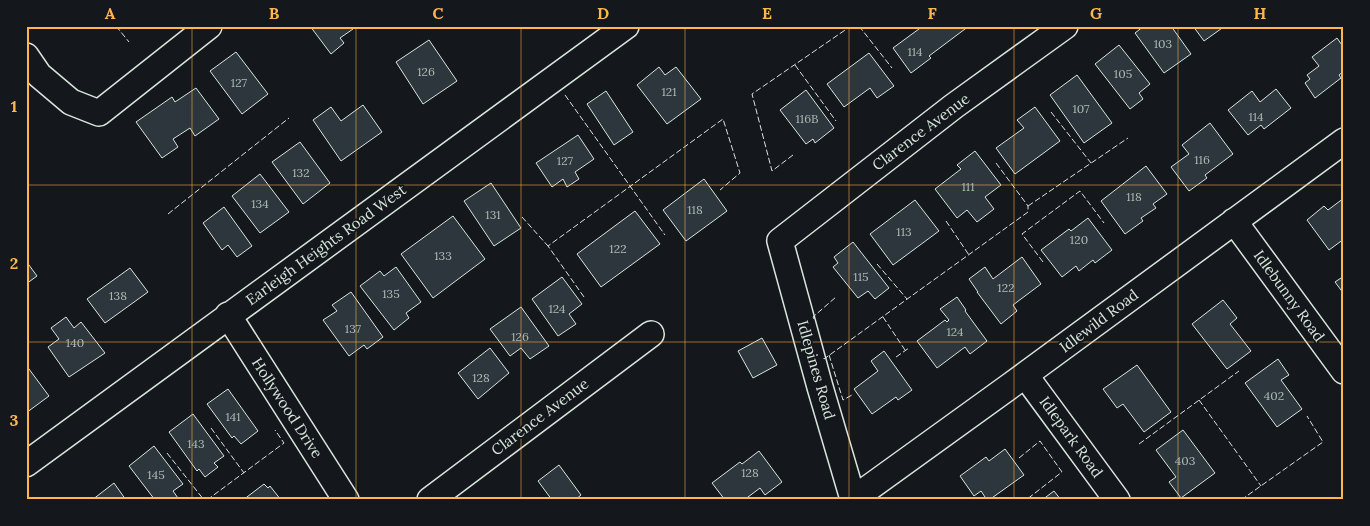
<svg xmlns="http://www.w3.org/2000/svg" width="1370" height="526" viewBox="0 0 1370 526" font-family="Lora,serif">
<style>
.building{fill:#2c363c;stroke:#d8e6dc}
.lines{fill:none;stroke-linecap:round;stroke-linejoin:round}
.minor-casing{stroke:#d8e6dc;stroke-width:28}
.minor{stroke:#14181c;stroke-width:25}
.fence{stroke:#d8e6dc;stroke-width:1;stroke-dasharray:6 2.5;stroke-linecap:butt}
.grid{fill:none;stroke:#ffb74d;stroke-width:1;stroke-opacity:0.55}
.labels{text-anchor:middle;stroke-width:4;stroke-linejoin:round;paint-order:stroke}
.number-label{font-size:12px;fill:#adbab4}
.street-label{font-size:15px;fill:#d8e6dc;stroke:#14181c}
.neatline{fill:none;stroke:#ffb74d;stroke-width:2}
.grid-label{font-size:16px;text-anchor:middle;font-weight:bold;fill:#ffb74d}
</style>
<rect width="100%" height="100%" fill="#14181c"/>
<!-- building -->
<path class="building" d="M310 26H351L353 29 340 38 344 43 331 54Z
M923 26H969L929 56 931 58 911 73 893 48Z
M1144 26H1171L1191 54 1164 73 1135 33Z
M1193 26H1225L1204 41Z
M1337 38 1344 48V71L1339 75 1341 78 1315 98 1305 83 1310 79 1307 75 1319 66 1312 57Z
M429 40 457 81 423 104 396 62Z
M1119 45 1150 84 1139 93 1143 99 1130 109 1095 64Z
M236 52 268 94 242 114 210 71Z
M869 53 894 86 877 98 870 88 844 107 827 84Z
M659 67 665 75 676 67 701 99 667 124 637 85Z
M1077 75 1112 123 1084 143 1050 95Z
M196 88 219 119 195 136 190 128 173 139 178 147 162 158 136 122 172 97 175 102Z
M1276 89 1291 108 1264 129 1261 125 1248 135 1228 110 1252 91 1260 102Z
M806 90 834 128 815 143 813 139 806 144 780 110Z
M606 91 633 132 614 145 587 104Z
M363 105 382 132 341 161 313 120 331 107 341 121Z
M1035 107 1060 141 1015 174 996 148 1024 128 1017 120Z
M1210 123 1233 154 1205 175 1207 178 1189 191 1171 167 1189 154 1182 145Z
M578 135 594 159 575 172 579 179 567 187 563 179 552 187 536 163Z
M300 142 330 183 303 204 272 162Z
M975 151 1001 185 985 197 994 209 977 222 967 210 957 218 935 189 961 169 957 165Z
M1146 166 1167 194 1153 204 1156 208 1141 218 1143 221 1125 234 1101 201Z
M260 174 289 212 260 233 232 196Z
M704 179 727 211 686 241 663 210Z
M491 183 521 228 494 246 464 201Z
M1344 198V239L1329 250 1307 220 1324 206 1328 210Z
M915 200 939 231 893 265 870 234Z
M224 207 252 246 237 257 228 245 222 250 203 223Z
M635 211 660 244 601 287 577 254Z
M453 216 485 259 433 298 401 254Z
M1088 218 1112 250 1095 263 1093 260 1079 271 1076 266 1062 277 1041 250 1069 229 1071 231Z
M853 242 889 288 875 299 868 291 858 298 833 267 838 263 834 257Z
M1022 257 1041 284 1013 305 1017 311 1001 324 977 292H978L969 279 985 267 993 279Z
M26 261 37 276 26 284Z
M396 267 421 302 406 313 409 318 394 330 360 286 380 271 384 276Z
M130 268 148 292 105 323 87 299Z
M1344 276V294L1335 282Z
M562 277 582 304 569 314 576 324 558 336 532 299Z
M351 292 383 337 367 349 364 345 349 356 323 320 337 311 332 305Z
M957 297 966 310 965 311 987 341 970 354 965 347 937 368 917 341 945 320 947 322 949 320 940 309Z
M1223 300 1237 318 1230 324 1251 351 1227 369 1192 324Z
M521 307 549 346 530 359 521 348 510 356 490 329Z
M66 317 74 328 81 322 105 353 69 377 48 347 59 339 51 328Z
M762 338 777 365 753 378 738 351Z
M490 348 509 373 478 399 458 373Z
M884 351 912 390 898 400 896 397 872 414 854 389 878 371 871 361Z
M1278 359 1289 375 1281 380 1302 409 1277 427 1245 383Z
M26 365 49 396 26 413Z
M1137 365 1171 412 1144 432 1123 404 1117 408 1103 389Z
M228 389 258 431 241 444 234 436 232 438 207 404Z
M193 414 224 456 214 463 218 467 205 477 199 469 197 471 169 432Z
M1183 430 1215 473 1181 498 1169 482 1176 477 1156 450Z
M154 446 183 484 173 491 178 498 176 500H155L129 466Z
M1005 449 1024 475 989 500H987L981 491 974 496 960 476 986 457 989 461Z
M759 451 782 482 765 495 760 488 744 500H725L712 483 740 462 742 464Z
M559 465 581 495 575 500H552L538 481Z
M114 483 126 500H92Z
M264 484 268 488 270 486 281 500H243Z
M1054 491 1061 500H1042Z"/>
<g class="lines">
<!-- minor casing -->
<g class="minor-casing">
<path id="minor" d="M26 56 39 75 71 102 99 113 209 26
M1234 221 1344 371
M228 315 346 500
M1025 375 1117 500
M26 464 626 26
M853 499 820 387 780 241 954 106 1065 26
M430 500 651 334
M852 500 1010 386 1344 141"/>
</g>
<!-- minor -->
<use href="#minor" class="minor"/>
<!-- fence -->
<path class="fence" d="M116 26 129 42
M859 26 892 68
M795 65 836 121
M565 95 665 235
M1051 112 1091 163
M793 155 772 171 752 94 851 26
M1028 206 1128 138
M168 214 289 118
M522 217 548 246
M946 221 969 255
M1043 262 1022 234 1080 191 1104 223
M877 264 907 299
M1341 265 1344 263
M584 297 548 246 723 119 740 173 720 190
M883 317 905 350
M814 319 813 317 836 297
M829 355 843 400 852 395
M896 357 909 348
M824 358V359L1028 212V206L996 163
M1199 400 1261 486
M211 428 244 473
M1139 444 1239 371
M167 453 204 500
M1019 458 1040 441 1062 472 1026 500
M207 500 284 443 275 430
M967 500 970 498
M1241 500 1323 442 1307 416"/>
</g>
<!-- grid -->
<path class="grid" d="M192 26V500M356 26V500M521 26V500M685 26V500M849 26V500M1014 26V500M1178 26V500M26 185H1344M26 342H1344"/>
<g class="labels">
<!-- number labels -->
<g class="number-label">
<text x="1163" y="48">103</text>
<text x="915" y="56">114</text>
<text x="426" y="76">126</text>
<text x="1123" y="78">105</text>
<text x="239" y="87">127</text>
<text x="669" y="96">121</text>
<text x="1081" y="113">107</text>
<text x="1256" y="121">114</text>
<text x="807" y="123">116B</text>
<text x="1202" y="164">116</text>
<text x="565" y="165">127</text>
<text x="301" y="177">132</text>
<text x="968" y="191">111</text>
<text x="1134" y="201">118</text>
<text x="260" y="208">134</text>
<text x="695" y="214">118</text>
<text x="493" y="219">131</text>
<text x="904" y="236">113</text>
<text x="1079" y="244">120</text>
<text x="618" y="253">122</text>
<text x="443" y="260">133</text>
<text x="861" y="281">115</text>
<text x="1006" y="292">122</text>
<text x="391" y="298">135</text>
<text x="118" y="300">138</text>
<text x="557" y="313">124</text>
<text x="353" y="333">137</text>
<text x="955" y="336">124</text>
<text x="520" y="341">126</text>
<text x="75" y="347">140</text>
<text x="481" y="382">128</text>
<text x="1274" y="400">402</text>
<text x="233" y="421">141</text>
<text x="196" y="448">143</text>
<text x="1185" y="465">403</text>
<text x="750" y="477">128</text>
<text x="156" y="479">145</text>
</g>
<!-- street labels -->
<g class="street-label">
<text transform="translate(921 132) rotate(-37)" y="5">Clarence Avenue</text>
<text transform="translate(326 245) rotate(-36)" y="5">Earleigh Heights Road West</text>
<text transform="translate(1289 296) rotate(54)" y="5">Idlebunny Road</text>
<text transform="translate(1099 321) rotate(-37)" y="5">Idlewild Road</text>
<text transform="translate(816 370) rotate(74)" y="5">Idlepines Road</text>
<text transform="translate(287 408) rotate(57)" y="5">Hollywood Drive</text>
<text transform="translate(540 417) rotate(-37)" y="5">Clarence Avenue</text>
<text transform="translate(1071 437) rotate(54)" y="5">Idlepark Road</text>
</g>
</g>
<!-- border -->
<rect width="1370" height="526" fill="none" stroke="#14181c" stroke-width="55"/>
<rect x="28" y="28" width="1314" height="470" class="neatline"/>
<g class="grid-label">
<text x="110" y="19">A</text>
<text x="274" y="19">B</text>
<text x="438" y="19">C</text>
<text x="603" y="19">D</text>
<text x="767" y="19">E</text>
<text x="932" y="19">F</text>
<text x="1096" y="19">G</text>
<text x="1260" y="19">H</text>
<text x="14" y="112">1</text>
<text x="14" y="269">2</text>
<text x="14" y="426">3</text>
</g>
</svg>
